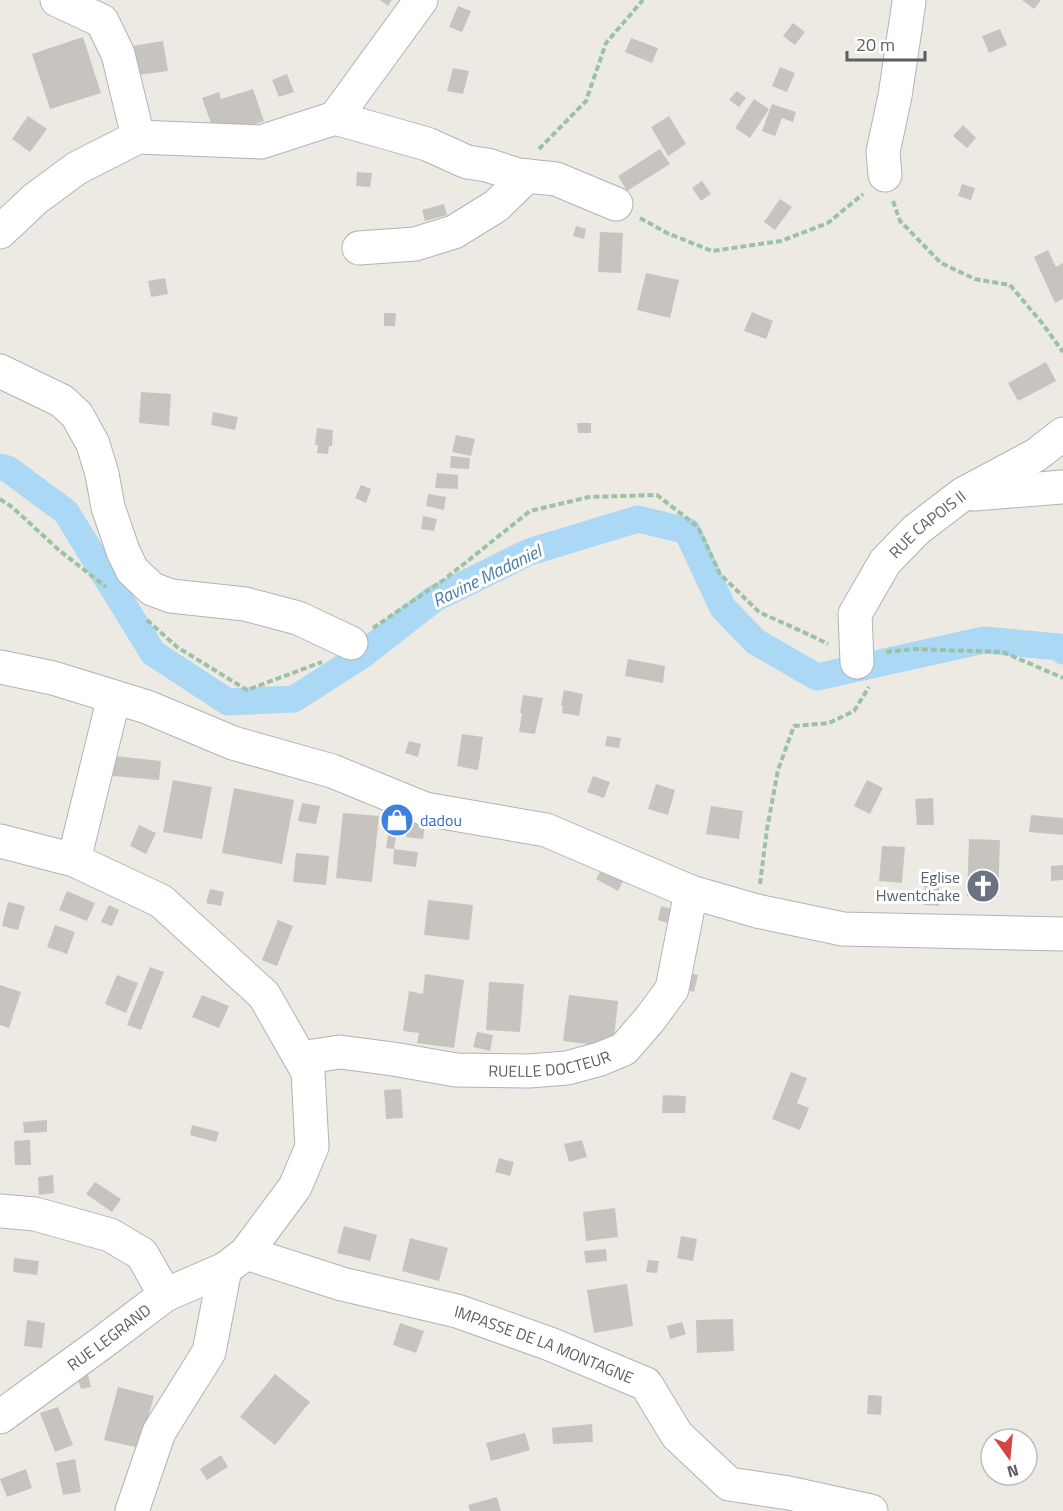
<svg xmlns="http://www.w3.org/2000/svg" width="1063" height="1511" viewBox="0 0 1063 1511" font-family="'Titillium Web',sans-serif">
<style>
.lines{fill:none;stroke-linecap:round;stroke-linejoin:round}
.canal{stroke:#aad8f5;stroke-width:27}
.building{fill:#c7c4c0}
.minor-casing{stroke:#b0b3b7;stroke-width:35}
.path{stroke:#9cc1a5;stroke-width:4;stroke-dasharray:6 3;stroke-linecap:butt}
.minor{stroke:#fff;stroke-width:33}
.labels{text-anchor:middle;stroke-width:6;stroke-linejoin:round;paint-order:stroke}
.street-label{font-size:16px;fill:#5b5e62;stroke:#fff}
.shop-label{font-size:16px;fill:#366cbe;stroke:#fff;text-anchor:start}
.worship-label{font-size:16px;fill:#5b616d;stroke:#fff;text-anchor:end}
.water-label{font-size:18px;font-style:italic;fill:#4a7aa5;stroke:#fff}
</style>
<rect width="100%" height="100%" fill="#eceae3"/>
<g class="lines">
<!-- canal -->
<path class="canal" d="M0 467 8 469 66 512 153 653 228 702 294 699 361 656 434 599 529 552 638 519 687 531 723 608 756 642 817 677 984 640 1059 647 1063 651"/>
</g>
<!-- building -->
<path class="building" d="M380 0H392L388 6Z
M1022 0H1041L1034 9Z
M458 6 471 11 462 32 449 27Z
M793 23 805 32 795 45 783 36Z
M1000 29 1007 45 989 53 982 36Z
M83 37 101 93 50 109 32 54Z
M631 38 658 48 652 63 625 52Z
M163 41 168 71 137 75 133 46Z
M780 67 795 73 787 92 772 86Z
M453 68 469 71 463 94 447 91Z
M287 74 294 92 279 97 272 80Z
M253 89 264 121 232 132 229 123 213 129 202 98 219 92 221 99Z
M737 91 746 98 739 107 729 100Z
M754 99 769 109 750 138 735 128Z
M772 104 796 112 793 122 782 118 775 136 762 131Z
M28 116 47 129 30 152 12 139Z
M669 116 686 144 668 156 651 127Z
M963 125 976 138 967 148 953 136Z
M660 149 670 164 627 191 618 176Z
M357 172 372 173 370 187 356 186Z
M702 181 711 194 701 201 692 188Z
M962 184 975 188 971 200 958 196Z
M780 199 792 207 775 230 764 222Z
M444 204 447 215 425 221 422 210Z
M576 226 586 229 584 239 573 236Z
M600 232 623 233 621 273 598 272Z
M1048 250 1056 267 1063 263V299L1055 303 1034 257Z
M646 273 679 280 670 318 637 310Z
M165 278 168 294 151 297 148 281Z
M752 312 773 321 766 339 744 331Z
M384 313H396L395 326H384Z
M1046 362 1056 381 1018 401 1008 383Z
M141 392 171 394 169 426 139 423Z
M213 412 238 417 235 430 211 425Z
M577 423H591V433H578Z
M317 428 333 430 332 446H329L328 454 317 453 318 445H315Z
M456 435 475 439 471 456 452 452Z
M451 456 470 458 469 469 450 468Z
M437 473 458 475V489L435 488Z
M361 485 371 489 366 503 355 498Z
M428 494 446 497 444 510 426 506Z
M423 516 437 519 434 531 421 529Z
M628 659 665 666 663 683 625 676Z
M564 690 583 694 579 716 562 713 563 706 561 705Z
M523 695 543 698 535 734 519 732 522 713H520Z
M462 734 483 737 478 770 457 766Z
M607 736 621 738 619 748 605 746Z
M409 741 421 744 418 757 405 753Z
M115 756 161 761 159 780 113 776Z
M593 776 610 782 604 798 587 792Z
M173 780 212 787 202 839 163 832Z
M867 780 883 788 870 814 854 806Z
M656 784 675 790 668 815 648 809Z
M234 788 294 800 282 864 222 853Z
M933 798 934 825H917L915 799Z
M302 803 320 806 316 824 298 821Z
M711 806 743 811 739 839 706 834Z
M343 813 379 816 372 882 336 878Z
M1031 815 1063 818V835L1029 832Z
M408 821 425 823 423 839 406 837Z
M139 825 156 833 146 854 130 846Z
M388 835 396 836 394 849 386 848Z
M969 839 1000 840 998 897 967 896Z
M882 846 905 847 902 883 879 881Z
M394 849 418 852 416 867 393 864Z
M296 853 329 856 326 885 293 882Z
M604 865 625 878 618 891 596 879Z
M1063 865V880L1051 881V866Z
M925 883H939V906L924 905Z
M210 889 224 892 221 906 206 903Z
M67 891 95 903 87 921 59 910Z
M428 900 473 905 469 940 424 935Z
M8 902 25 906 18 930 2 926Z
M109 905 119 910 112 926 101 922Z
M661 906 675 910 671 924 658 920Z
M278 920 293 926 277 966 262 960Z
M55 925 75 932 67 954 47 947Z
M150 967 164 972 141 1030 127 1025Z
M685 972 698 975 694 992 682 989Z
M425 974 464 980 454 1048 417 1043 419 1033 403 1031 409 991 423 994Z
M117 975 138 983 126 1013 105 1004Z
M489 982 524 984 520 1032 486 1030Z
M0 985 21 992 9 1028 0 1025Z
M202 995 229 1006 219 1028 192 1017Z
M569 995 618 1001 613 1047 563 1041Z
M477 1032 493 1035 490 1051 473 1047Z
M791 1072 807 1078 797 1103 809 1108 800 1130 772 1119Z
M401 1089 403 1118 386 1119 384 1090Z
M663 1095 686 1096 685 1113H662Z
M47 1120V1132L24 1133 23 1122Z
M192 1125 219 1132 216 1142 190 1135Z
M30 1140 31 1165H15L14 1141Z
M582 1140 587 1157 569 1162 564 1144Z
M499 1158 514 1162 510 1176 495 1172Z
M53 1175 54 1193 39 1195 38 1177Z
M95 1182 121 1199 112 1212 86 1194Z
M615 1208 618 1237 586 1241 583 1212Z
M344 1226 377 1235 370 1261 337 1253Z
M681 1236 697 1239 693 1261 677 1258Z
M410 1238 448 1248 439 1281 402 1271Z
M606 1249 607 1261 586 1263 584 1251Z
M14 1258 39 1261 37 1275 13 1272Z
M648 1260 659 1261 657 1273 646 1272Z
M627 1284 633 1326 594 1333 587 1290Z
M733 1319 734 1351 697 1353 696 1320Z
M27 1320 45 1323 42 1348 24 1346Z
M682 1322 686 1334 670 1339 667 1326Z
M400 1323 424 1331 416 1353 393 1345Z
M275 1374 310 1402 275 1445 240 1417Z
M88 1375 91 1387 81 1389 78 1379Z
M118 1387 154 1396 140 1448 104 1440Z
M868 1395 882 1396 881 1415 867 1414Z
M58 1407 73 1445 55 1452 40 1413Z
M592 1424 593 1442 553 1444 552 1428Z
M525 1433 530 1450 491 1461 486 1443Z
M221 1455 228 1467 207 1480 200 1469Z
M75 1459 81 1492 63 1495 56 1463Z
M26 1469 32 1488 7 1497 0 1479Z
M497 1497 501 1511H470L468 1505Z"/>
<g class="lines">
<!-- minor casing -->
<g class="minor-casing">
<g id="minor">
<path d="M57 0 102 21 118 54 138 137"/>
<path d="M335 118 421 0"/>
<path d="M885 175 883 152 895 96 909 2"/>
<path d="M0 232 35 199 77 168 138 137 261 142 335 118 427 144 467 162 487 165 518 175 556 179 616 204"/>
<path d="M359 248 415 244 454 232 496 206 527 176"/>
<path d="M0 371 62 401 77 415 93 444 102 474 108 507 123 551 132 570 152 589 171 596 245 604 298 618 351 643"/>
<path d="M974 494 1063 487"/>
<path id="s1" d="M857 662 855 614 885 562 916 530 963 494 1036 455 1063 434"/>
<path d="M0 667 53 678 147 707 233 743 332 771 425 809 546 830 691 892 757 911 843 929 1063 934"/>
<path d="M0 841 74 860 161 901 264 995 308 1072 312 1147 295 1187 246 1253 225 1269 209 1352 159 1432 132 1511"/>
<path d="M74 860 114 697"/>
<path id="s2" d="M300 1058 340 1052 393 1059 456 1070 529 1071 567 1068 600 1059 624 1049 650 1019 672 989 691 892"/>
<path d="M0 1211 35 1214 110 1235 142 1254 165 1295"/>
<path id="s3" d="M246 1253 342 1284 457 1311 550 1344 646 1384 677 1435 729 1484 789 1493 871 1511"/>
<path id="s4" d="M0 1417 103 1342 165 1295 225 1269"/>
</g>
</g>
<!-- path -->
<path class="path" d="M539 149 586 101 606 43 643 0
M893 201 900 221 941 263 975 279 1010 285 1042 323 1063 352
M640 218 667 233 712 251 781 241 828 223 863 194
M0 499 12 507 60 551 106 587
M147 620 177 647 247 690 322 662
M373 628 445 579 530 511 589 497 657 495 698 527 720 574 759 612 814 637 828 644
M886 652 912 649 1003 652 1063 678
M760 884 767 829 778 770 794 726 829 723 854 711 869 687"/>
<!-- minor -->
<use href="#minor" class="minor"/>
</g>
<!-- icons -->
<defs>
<g id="shop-disc" transform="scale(1.725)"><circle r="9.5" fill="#3f7fe0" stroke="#fff"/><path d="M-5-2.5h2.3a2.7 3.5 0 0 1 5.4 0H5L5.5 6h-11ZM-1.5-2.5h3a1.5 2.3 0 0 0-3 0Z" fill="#fff"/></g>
<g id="church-disc" transform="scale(1.725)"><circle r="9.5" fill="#6b7280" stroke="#fff"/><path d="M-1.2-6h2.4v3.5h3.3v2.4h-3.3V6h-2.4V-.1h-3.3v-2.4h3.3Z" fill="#fff"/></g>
</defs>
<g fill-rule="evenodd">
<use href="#shop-disc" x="397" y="820"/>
<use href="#church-disc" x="983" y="886"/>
</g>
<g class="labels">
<!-- street labels -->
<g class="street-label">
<text dy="6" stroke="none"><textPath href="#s1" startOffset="165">RUE CAPOIS II</textPath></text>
<text dy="6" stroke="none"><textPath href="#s2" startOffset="252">RUELLE DOCTEUR</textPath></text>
<text dy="6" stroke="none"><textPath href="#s4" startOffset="135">RUE LEGRAND</textPath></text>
<text dy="6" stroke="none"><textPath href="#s3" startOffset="312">IMPASSE DE LA MONTAGNE</textPath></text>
</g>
<!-- shop labels -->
<g class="shop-label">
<text x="420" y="826">dadou</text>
</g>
<!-- worship labels -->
<g class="worship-label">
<text x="960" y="883">Eglise<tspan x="960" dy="18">Hwentchake</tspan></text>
</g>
<!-- water labels -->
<g class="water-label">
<text transform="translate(487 576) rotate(-26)" y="6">Ravine Madaniel</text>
</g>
</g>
<!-- north arrow -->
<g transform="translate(1009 1457) rotate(165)"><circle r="28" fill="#ffffff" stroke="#bdbfc0" stroke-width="1.5"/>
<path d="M0-4.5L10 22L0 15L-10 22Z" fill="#d54541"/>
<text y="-9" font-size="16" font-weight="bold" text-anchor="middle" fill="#5b5e62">N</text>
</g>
<!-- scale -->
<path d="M847 51v9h78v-9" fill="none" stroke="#5b5e62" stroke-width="3"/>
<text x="856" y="51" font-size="18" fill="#5b5e62" stroke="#ffffff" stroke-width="4.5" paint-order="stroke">20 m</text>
</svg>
